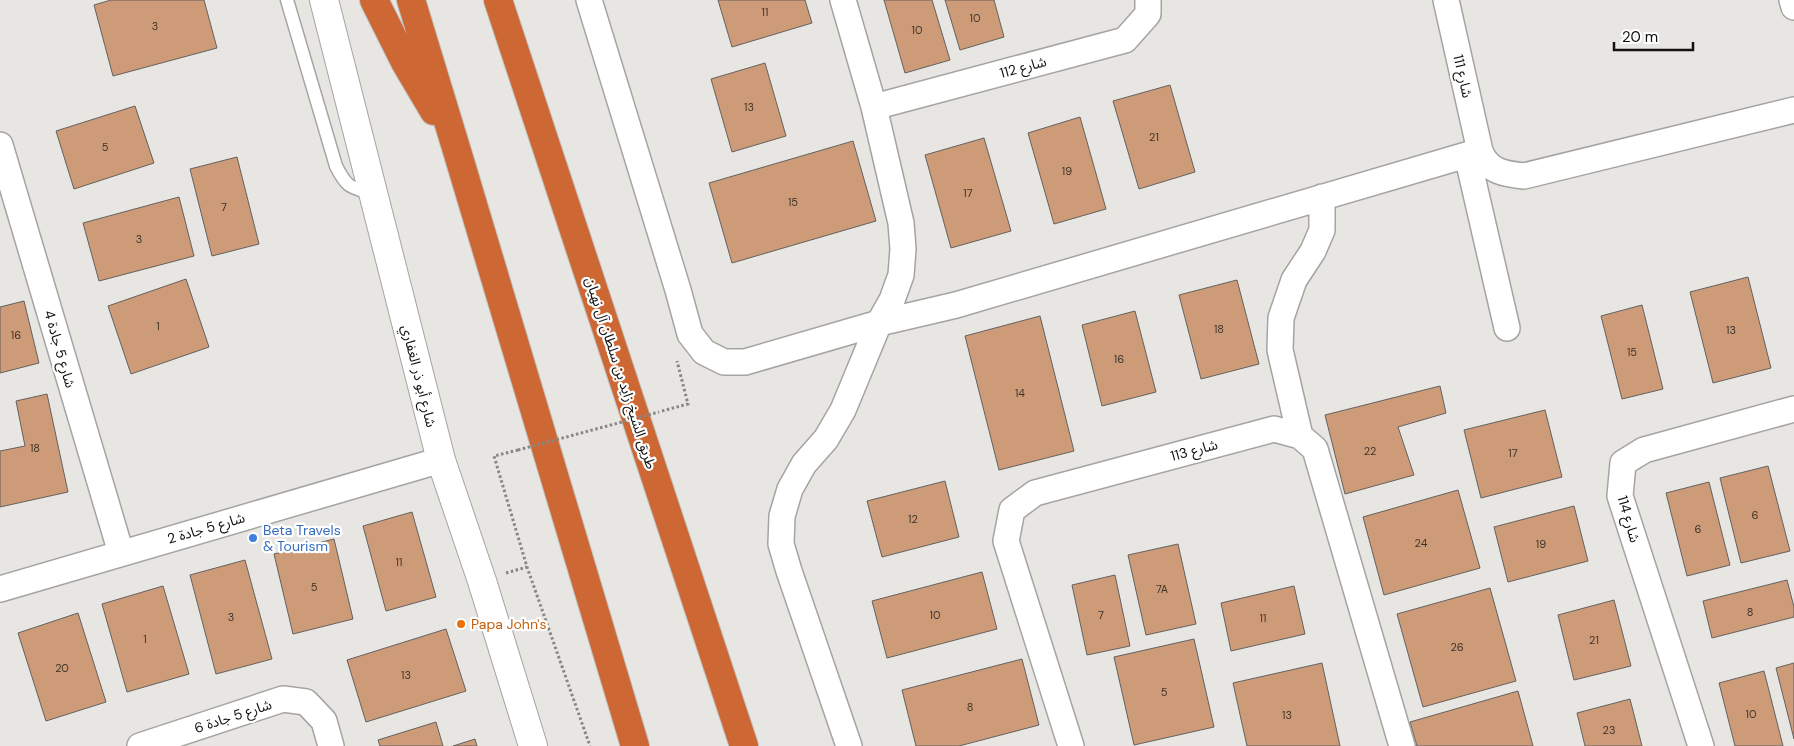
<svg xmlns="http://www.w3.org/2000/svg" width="1794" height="746" viewBox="0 0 1794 746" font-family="'DM Sans','Noto Sans Arabic',sans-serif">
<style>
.building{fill:#ce9b78;stroke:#63615f}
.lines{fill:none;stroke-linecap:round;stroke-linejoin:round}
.service-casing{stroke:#a6a4a2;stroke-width:15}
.minor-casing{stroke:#a6a4a2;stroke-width:28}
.tertiary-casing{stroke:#a6a4a2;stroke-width:30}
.motorway-casing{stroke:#c1c1c1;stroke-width:30}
.path{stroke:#878684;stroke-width:3;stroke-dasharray:2.5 2.5;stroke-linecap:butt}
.service{stroke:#fff;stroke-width:12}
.minor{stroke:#fff;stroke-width:25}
.tertiary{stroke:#fff;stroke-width:28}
.motorway{stroke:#cd6834;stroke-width:28}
.path-bridge{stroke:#878684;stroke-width:3;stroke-dasharray:2.5 2.5;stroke-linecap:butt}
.shop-dot{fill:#3f7fe0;stroke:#fff;stroke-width:2}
.food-dot{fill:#e8710a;stroke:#fff;stroke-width:2}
.labels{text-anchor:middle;stroke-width:4.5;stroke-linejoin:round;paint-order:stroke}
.number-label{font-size:11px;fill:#40342a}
.street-label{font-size:14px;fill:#111110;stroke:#fff}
.shop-label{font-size:14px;fill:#366cbe;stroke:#fff;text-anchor:start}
.food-label{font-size:14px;fill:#c56008;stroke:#fff;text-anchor:start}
</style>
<rect width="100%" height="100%" fill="#e7e6e3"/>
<!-- building -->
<path class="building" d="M111 0H204L217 48 113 76 94 5Z
M718 0H805L812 23 732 47Z
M884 0H932L950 60 905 73Z
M945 0H994L1004 37 960 50Z
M765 63 786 136 732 152 711 79Z
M1170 85 1195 172 1139 189 1113 101Z
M135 106 154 163 74 189 56 131Z
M1080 117 1106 209 1054 224 1028 133Z
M984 138 1011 231 951 248 925 155Z
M853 141 876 221 732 263 709 183Z
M237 157 259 244 212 256 190 169Z
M179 197 194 256 99 281 83 223Z
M1748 277 1771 368 1713 383 1690 292Z
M186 279 209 347 131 374 108 306Z
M1237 280 1259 364 1201 379 1179 295Z
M24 301 39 363 0 373V307Z
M1642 305 1663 389 1622 399 1601 316Z
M1135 311 1156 392 1102 406 1082 325Z
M1040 316 1074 451 999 470 965 336Z
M1440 386 1446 413 1398 427 1414 475 1345 494 1325 415Z
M47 394 68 492 0 507V451L25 446 16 401Z
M1545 410 1562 477 1481 498 1464 430Z
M1768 466 1790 551 1741 563 1720 478Z
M945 481 959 537 882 557 867 501Z
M1709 482 1730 565 1687 576 1666 493Z
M1458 490 1480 568 1384 595 1363 517Z
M1574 506 1588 561 1508 582 1494 527Z
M412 512 436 597 386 611 363 526Z
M334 539 353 619 293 634 274 554Z
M1178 544 1196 624 1146 635 1128 555Z
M245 560 272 659 216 674 190 575Z
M982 572 997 629 887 658 872 601Z
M1115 575 1130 646 1087 655 1072 585Z
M1787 580 1794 607V617L1712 638 1703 601Z
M163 586 189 674 127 692 102 604Z
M1294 586 1305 634 1231 651 1221 603Z
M1490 588 1516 681 1423 707 1397 614Z
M1614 600 1631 666 1574 680 1558 615Z
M78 613 106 702 46 721 18 633Z
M446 629 466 691 366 722 347 660Z
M1194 639 1214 727 1134 745 1114 657Z
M1022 659 1039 725 959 746H916L902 690Z
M1322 663 1340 746H1247L1233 683Z
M1794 663V739L1776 668Z
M1764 671 1783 746H1735L1719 683Z
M1518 691 1533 746H1417L1410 722Z
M1630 699 1642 746H1585L1577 713Z
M436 722 443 746H380L378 740Z
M475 739 477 746H453Z"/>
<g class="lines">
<!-- service casing -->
<g class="service-casing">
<path id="service" d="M287 0 336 166C347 188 350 187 373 194"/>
</g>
<!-- minor casing -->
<g class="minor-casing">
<path id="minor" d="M589 0 678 290 690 334 704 352 724 362H745L879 323 956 305 1480 151
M843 0 874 107 901 223 903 249 901 275 892 300 879 323 843 410 826 439 804 464 790 489 782 516 781 544 789 571 849 746
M1446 0 1480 151C1488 172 1505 174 1524 176L1794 110
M1792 0 1794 7
M874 107 1125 40 1148 14V0
M0 145 121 553
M1467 155 1507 328
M1300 436 1280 350 1281 318 1294 280 1313 251 1322 230V197
M0 589 441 460
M140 746 283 699 306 702 324 721 331 746
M1071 746 1006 541 1012 510 1035 493 1274 429 1300 436 1315 449 1402 746
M1701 746 1620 496 1623 463 1644 450 1794 409"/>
</g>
<!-- tertiary casing -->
<g class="tertiary-casing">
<path id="tertiary" d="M324 0 441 460 482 581 533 746"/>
</g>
<!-- motorway casing -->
<g class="motorway-casing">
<path id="motorway" d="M374 0 405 62 434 111
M411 0 457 151 635 746
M498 0 744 746"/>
</g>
<!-- path -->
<path class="path" d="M662 411 688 404 677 361
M518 450 494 456 527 567 590 746
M506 573 527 567"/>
<!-- service -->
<use href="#service" class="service"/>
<!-- minor -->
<use href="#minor" class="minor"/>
<!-- tertiary -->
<use href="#tertiary" class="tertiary"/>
<!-- motorway -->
<use href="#motorway" class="motorway"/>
<!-- path-bridge -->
<path class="path-bridge" d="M518 450 659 412"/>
</g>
<!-- markers -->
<circle class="shop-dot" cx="253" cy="538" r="5"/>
<circle class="food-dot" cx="461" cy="624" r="5"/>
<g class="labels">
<!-- number labels -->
<g class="number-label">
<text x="765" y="16">11</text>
<text x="975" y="22">10</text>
<text x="155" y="30">3</text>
<text x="917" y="34">10</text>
<text x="749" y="111">13</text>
<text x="1154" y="141">21</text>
<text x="105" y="151">5</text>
<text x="1067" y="175">19</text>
<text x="968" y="197">17</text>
<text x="793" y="206">15</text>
<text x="224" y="211">7</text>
<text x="139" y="243">3</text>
<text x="158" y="330">1</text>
<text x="1219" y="333">18</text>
<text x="1731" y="334">13</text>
<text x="16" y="339">16</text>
<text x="1632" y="356">15</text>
<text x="1119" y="363">16</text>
<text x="1020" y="397">14</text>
<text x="35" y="452">18</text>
<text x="1370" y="455">22</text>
<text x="1513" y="457">17</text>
<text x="1755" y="519">6</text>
<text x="913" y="523">12</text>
<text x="1698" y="533">6</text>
<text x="1421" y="547">24</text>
<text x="1541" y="548">19</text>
<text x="399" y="566">11</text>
<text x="314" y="591">5</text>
<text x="1162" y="593">7A</text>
<text x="1750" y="616">8</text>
<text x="935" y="619">10</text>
<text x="1101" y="619">7</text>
<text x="231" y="621">3</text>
<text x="1263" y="622">11</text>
<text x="145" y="643">1</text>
<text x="1594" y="644">21</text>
<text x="1457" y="651">26</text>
<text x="62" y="672">20</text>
<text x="406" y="679">13</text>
<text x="1164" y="696">5</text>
<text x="970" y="711">8</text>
<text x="1751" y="718">10</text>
<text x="1287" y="719">13</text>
<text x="1609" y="734">23</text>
</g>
<!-- street labels -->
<g class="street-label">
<text transform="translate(1023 67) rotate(-15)" y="5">شارع 112</text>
<text transform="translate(1463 76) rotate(77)" y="5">شارع 111</text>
<text transform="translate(60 349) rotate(74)" y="5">شارع 5 جادة 4</text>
<text transform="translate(621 373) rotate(72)" y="5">طريق الشيخ زايد بن سلطان آل نهيان</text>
<text transform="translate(419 376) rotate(76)" y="5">شارع أبو ذر الغفاري</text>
<text transform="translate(1194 450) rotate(-15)" y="5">شارع 113</text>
<text transform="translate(1629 519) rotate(74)" y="5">شارع 114</text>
<text transform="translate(206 528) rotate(-16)" y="5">شارع 5 جادة 2</text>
<text transform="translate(233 716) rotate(-18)" y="5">شارع 5 جادة 6</text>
</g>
<!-- shop labels -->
<g class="shop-label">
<text x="263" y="535">Beta Travels<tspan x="263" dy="16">&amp; Tourism</tspan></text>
</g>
<!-- food labels -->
<g class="food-label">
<text x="471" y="629">Papa John's</text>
</g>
</g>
<!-- scale -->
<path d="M1614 42v8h79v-8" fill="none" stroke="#111110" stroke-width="2.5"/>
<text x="1622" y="42" font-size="15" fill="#111110" stroke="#ffffff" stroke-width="4" paint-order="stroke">20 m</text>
</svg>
